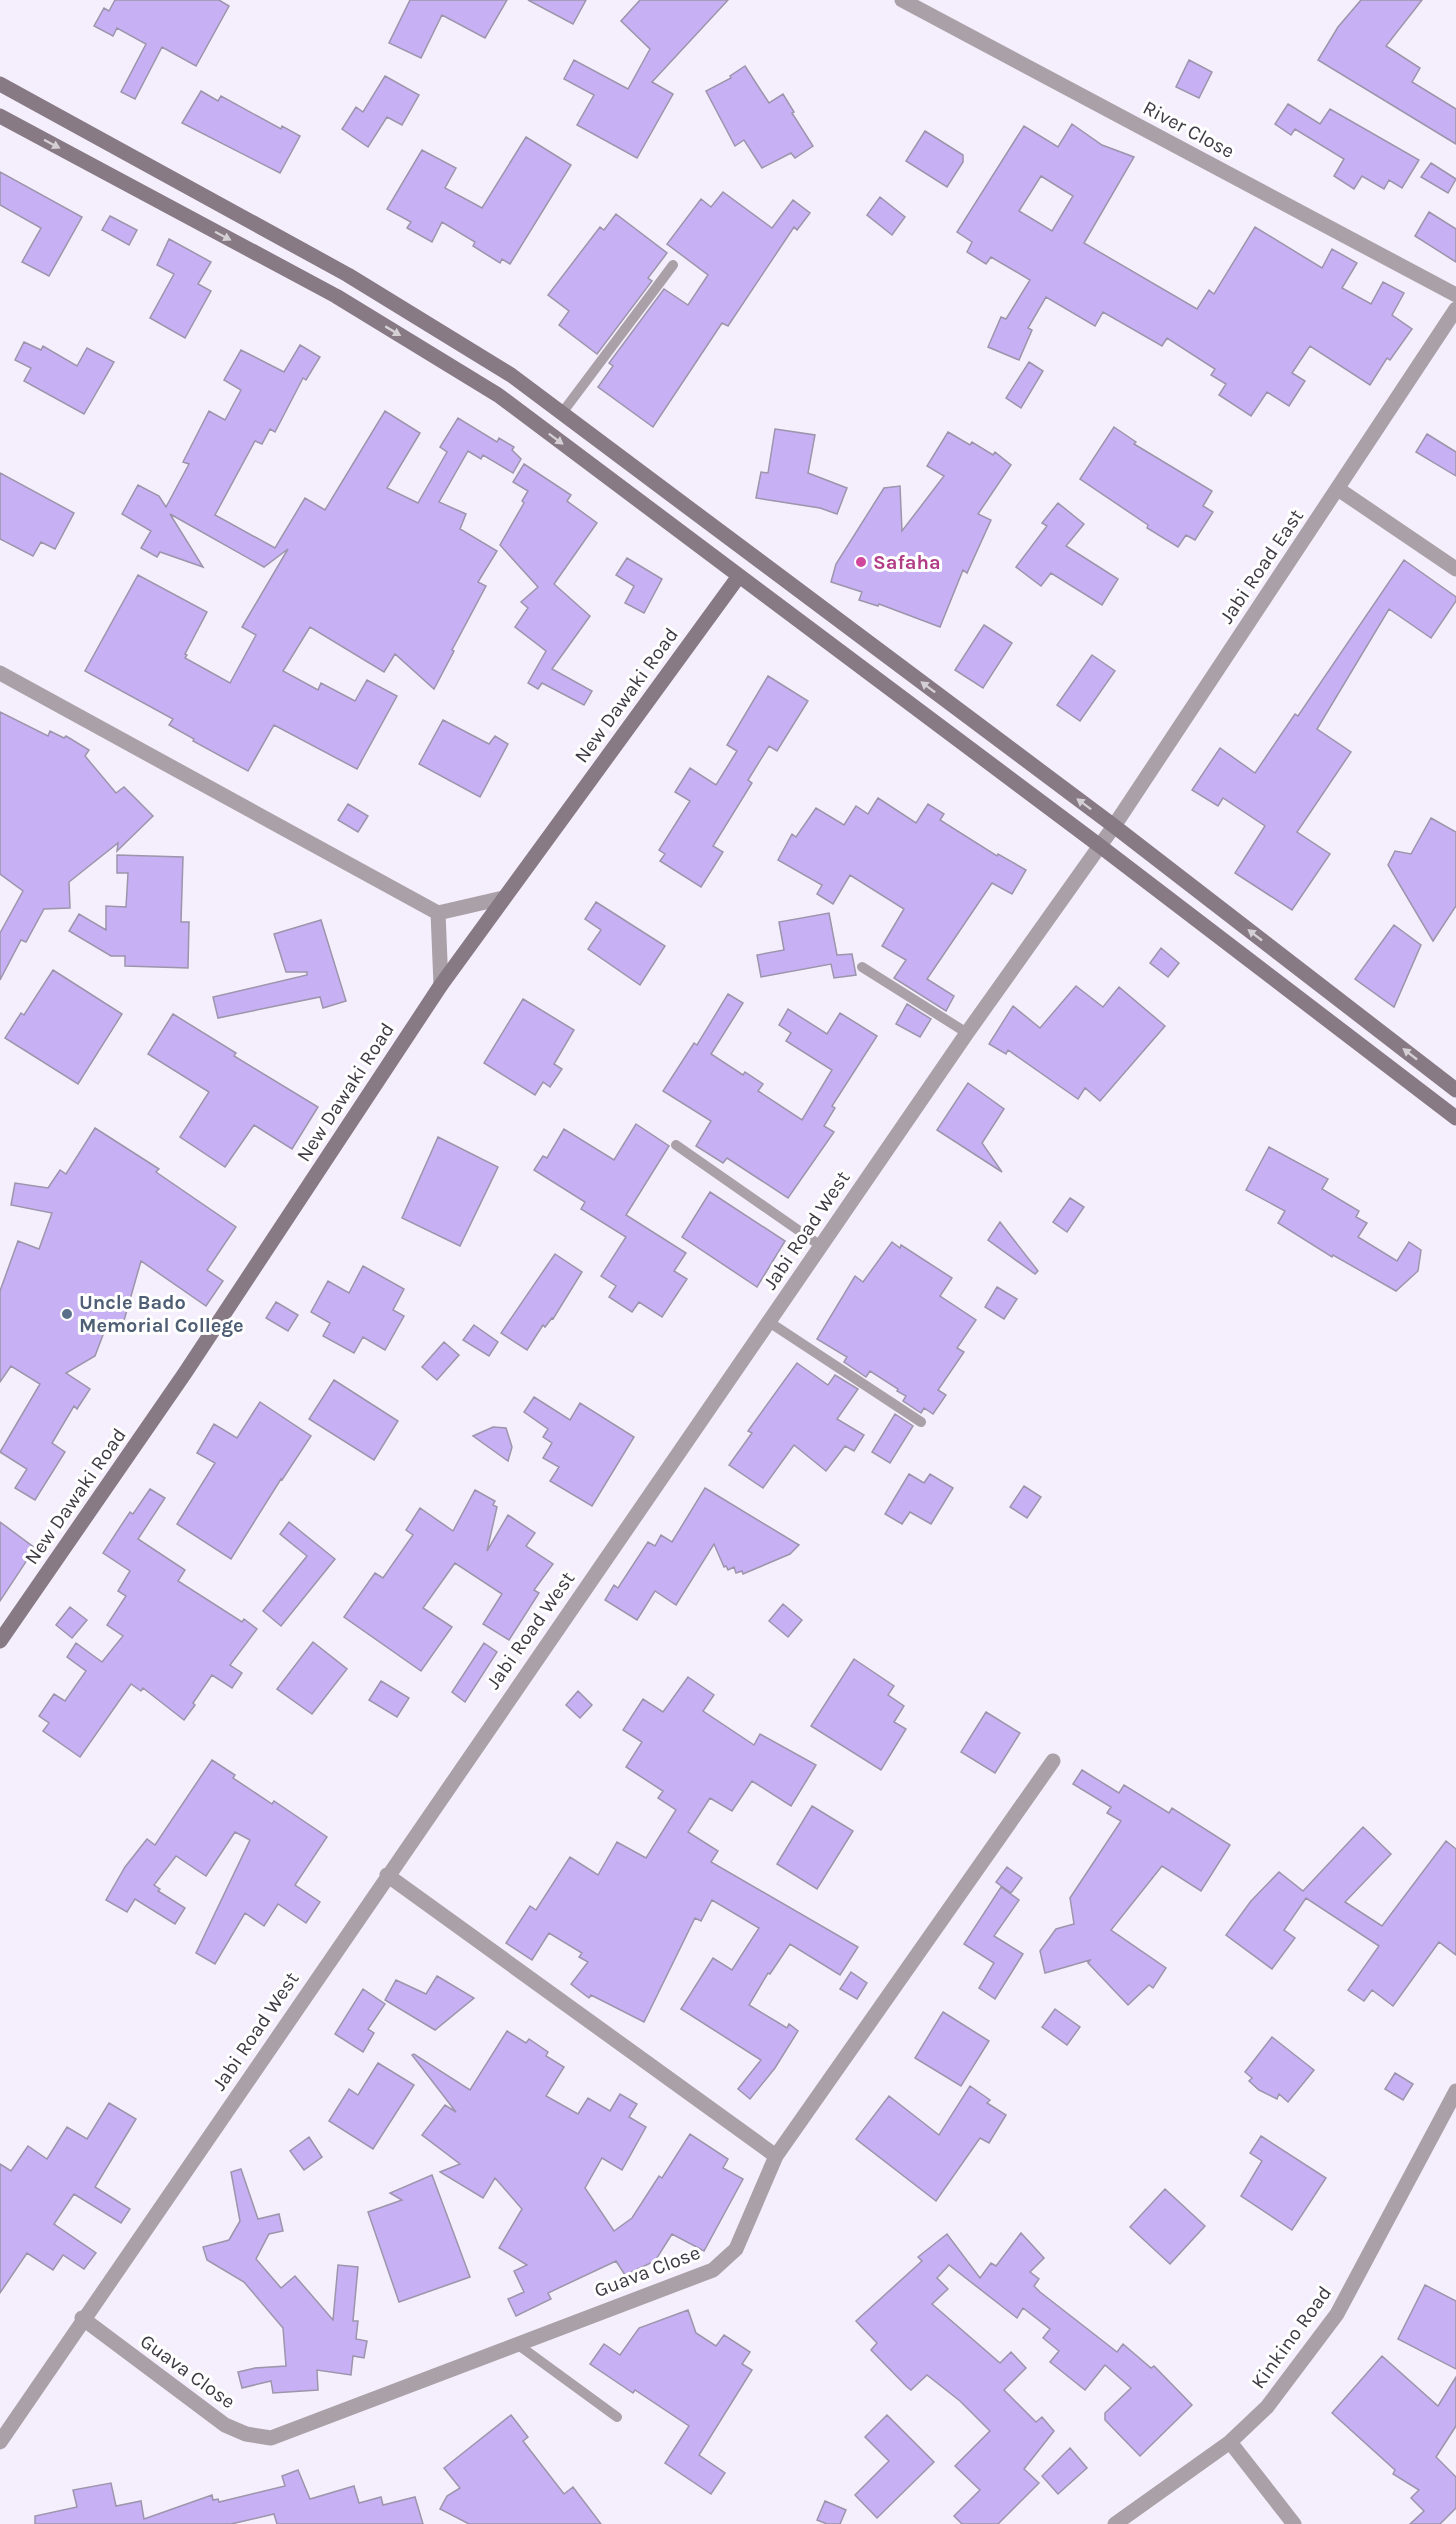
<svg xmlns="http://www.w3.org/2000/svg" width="1456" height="2524" viewBox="0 0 1456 2524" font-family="Karla,sans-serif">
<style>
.building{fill:#c7b0f3;stroke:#9c95ab;stroke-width:1.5;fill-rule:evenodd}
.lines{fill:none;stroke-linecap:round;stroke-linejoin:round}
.lane{stroke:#aaa1a8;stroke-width:10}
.street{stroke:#aaa1a8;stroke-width:15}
.secondary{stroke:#877a84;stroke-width:15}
.oneway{fill:#d5d0d4}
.hotel-dot{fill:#d1479c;stroke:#fff;stroke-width:2}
.service-dot{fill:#5c6f8a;stroke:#fff;stroke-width:2}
.labels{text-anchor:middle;stroke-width:6;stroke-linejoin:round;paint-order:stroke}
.street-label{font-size:20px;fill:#3e3a43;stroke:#fff}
.hotel-label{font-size:20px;font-weight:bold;fill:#b23c85;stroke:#fff;text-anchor:start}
.service-label{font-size:20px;font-weight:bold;fill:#4e5e75;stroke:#fff;text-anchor:start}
</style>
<rect width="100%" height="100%" fill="#f5effd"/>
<!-- building -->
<path class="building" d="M115 0H219L229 6 196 66 162 47 135 99 121 92 146 44 117 28 113 36 94 26 104 8 109 11Z
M410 0H507L485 38 442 15 421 58 389 43Z
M528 0H586L573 24Z
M640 0H728L652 82 673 94 637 158 577 125 594 95 564 79 574 60 628 89 650 49 621 21Z
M1361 0H1422L1386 46 1420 68 1412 82 1456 109V144L1318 60 1338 27Z
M1189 60 1212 72 1199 98 1176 87Z
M745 66 769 103 783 94 794 112 792 113 813 146 795 158 791 153 762 168 744 140 735 146 706 91 731 78 730 76Z
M385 76 419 95 402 125 387 117 368 147 342 129 356 107 363 112Z
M201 91 218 101 221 96 281 129 282 126 300 136 280 173 182 123Z
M1288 104 1320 124 1330 109 1419 160 1402 188 1389 180 1384 189 1362 176 1354 189 1334 176 1344 159 1295 129 1291 135 1275 124Z
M1072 124 1102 145 1134 157 1084 243 1197 309 1209 290 1214 294 1255 227 1322 268 1332 249 1357 263 1342 288 1371 304 1383 282 1404 293 1392 315 1412 329 1390 360 1387 358 1370 385 1310 346 1292 373 1305 381 1289 406 1267 392 1251 416 1219 395 1226 384 1211 375 1215 369 1167 338 1162 346 1103 312 1095 326 1046 297 1028 328 1032 330 1019 360 988 347 1001 317 1006 319 1030 280 991 257 986 264 967 252 972 242 957 232 1024 126 1058 147ZM1041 176 1073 196 1052 231 1019 211Z
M925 131 963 155V162L947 187 906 161Z
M526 137 571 165 510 264 502 259 500 263 473 246 475 242 442 222 432 242 407 228 411 222 387 209 422 150 456 168 445 188 482 208Z
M1431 163 1456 179 1448 193 1421 177Z
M0 172 82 217 49 276 22 262 41 228 0 205Z
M723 192 772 228 793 200 810 213 797 230 794 227 728 326 722 323 653 427 598 387 613 366 609 363 664 289 688 305 708 275 667 244 701 199 711 207Z
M880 197 905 217 892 235 867 215Z
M1429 212 1456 229V262L1415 236Z
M616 214 667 253 648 278 652 281 597 354 559 325 569 311 548 295 600 227 604 230Z
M110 216 137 230 129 245 102 230Z
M169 239 211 262 198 284 211 291 185 338 150 318 174 274 157 265Z
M24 342 41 350 43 346 77 366 87 348 114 362 84 414 24 381 31 368 15 360Z
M300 345 320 357 306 380 303 378 275 432 270 429 262 444 255 441 215 515 275 548 305 498 325 510 385 411 420 433 387 488 418 503 447 452 440 447 458 418 497 442 499 438 514 447 512 450 521 459 513 473 483 455 481 459 468 451 439 502 466 514 460 529 497 551 478 582 486 586 452 650 454 651 434 689 395 654 384 672 310 627 283 671 318 690 321 683 355 701 367 680 397 696 357 769 274 725 248 771 193 741 194 739 169 725 173 719 85 671 138 575 207 612 185 654 187 655 185 658 230 683 256 635 242 627 288 549 264 567 170 514 203 567 160 552 157 557 141 548 151 531 122 514 138 485 159 496 166 507 189 464 183 462 209 411 225 420 241 390 224 380 241 350 284 372Z
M1029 362 1043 371 1021 408 1006 398Z
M1114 427 1136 442 1134 444 1212 491 1203 506 1213 512 1195 540 1186 535 1178 547 1147 528 1148 525 1080 479Z
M775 429 815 435 808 473 847 488 837 514 820 508 756 498 761 472 768 473Z
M948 432 970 445 972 442 993 455 995 452 1011 465 978 514 991 520 967 573 963 570 940 627 879 604 878 606 859 600 862 592 831 582 836 564 884 488 900 486 902 531 944 476 927 466Z
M1427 434 1456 452V476L1416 452Z
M524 464 571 495 567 501 597 523 554 584 590 616 552 669 592 691 584 705 542 683 538 689 528 683 546 651 515 627 528 608 521 602 538 587 500 545 524 503 522 501 528 491 513 482Z
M0 473 74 513 55 549 41 542 33 556 0 539Z
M1058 503 1084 524 1066 546 1118 579 1102 605 1051 573 1041 586 1016 567 1047 526 1042 523Z
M627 558 662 579 644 613 625 603 634 586 616 575Z
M1404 560 1456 597V601L1431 638 1389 609 1317 729 1351 752 1297 832 1330 854 1292 910 1235 873 1265 826 1223 798 1218 806 1192 790 1220 748 1255 773 1295 714 1298 716Z
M984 625 1012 643 983 688 955 670Z
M1092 655 1115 671 1080 721 1057 705Z
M768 676 808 701 777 751 769 746 748 780 752 783 713 846 723 852 701 887 660 861 665 854 659 850 690 801 675 792 690 768 716 785 737 751 727 745Z
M0 712 48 736 50 731 64 738 66 736 89 750 85 756 116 793 124 787 153 816 117 851 118 843 69 882 70 908 44 909 26 942 21 940 0 980V933L23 891 0 874Z
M443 720 489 744 495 736 508 744 480 797 419 764Z
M878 798 916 823 928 804 944 814 940 820 997 856 998 854 1026 870 1012 894 992 883 927 979 954 996 946 1011 894 978 906 960 882 946 904 909 850 875 833 904 817 894 822 885 778 860 792 834 796 837 816 808 844 825 856 806 868 814Z
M348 804 368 816 358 832 338 820Z
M1431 818 1456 832V906L1433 941 1388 865 1395 851 1411 854Z
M117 855 183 857 181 922H189L188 968 125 966V956H111L69 931 79 914 106 930V906L126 907 128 873H117Z
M596 902 665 946 640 985 588 949 601 930 585 919Z
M829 913 837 955 852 954 856 975 834 978 831 964 761 977 757 955 784 950 779 922Z
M321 920 346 1001 323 1008 320 997 218 1018 213 997 307 975V972H286L274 934Z
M1394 925 1421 945 1394 1007 1355 979Z
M1161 948 1179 963 1168 977 1150 963Z
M53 970 122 1014 78 1084 5 1038 21 1013 24 1015Z
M1076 986 1103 1007 1119 987 1165 1026 1100 1101 1085 1088 1078 1099 1008 1050 1006 1054 989 1044 1013 1006 1040 1028Z
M728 994 743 1003 711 1054 743 1075 745 1072 763 1084 758 1091 802 1120 832 1070 786 1041 791 1033 779 1025 788 1009 827 1034 840 1013 877 1036 832 1106 835 1108 824 1126 834 1132 788 1198 727 1158 723 1163 696 1146 711 1121 663 1091 694 1043 697 1045Z
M523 999 574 1030 554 1064 562 1069 550 1087 543 1082 535 1095 484 1063Z
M907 1004 931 1019 920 1037 896 1024Z
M173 1014 236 1053 234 1056 318 1107 292 1149 254 1125 225 1167 180 1137 209 1092 148 1054Z
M968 1083 1004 1109 982 1143 1002 1172 937 1130Z
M636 1124 669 1146 626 1215 686 1253 674 1271 687 1279 662 1317 639 1302 632 1312 609 1297 616 1286 601 1276 626 1237 581 1209 585 1202 534 1170 543 1156 547 1158 564 1129 614 1160Z
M95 1128 159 1169 156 1172 236 1227 207 1270 223 1281 206 1306 141 1261 121 1331 106 1327 95 1356 66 1373 90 1389 77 1409 74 1406 52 1443 65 1452 35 1500 15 1488 27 1469 0 1452 40 1384 11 1366 0 1382V1291L18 1241 39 1249 52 1213 11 1205 15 1183 48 1188 60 1170 66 1174Z
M438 1137 498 1167 460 1246 402 1218Z
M1269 1147 1328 1179 1322 1189 1359 1211 1356 1217 1367 1223 1358 1237 1397 1261 1409 1242 1421 1250 1418 1271 1396 1291 1333 1255 1332 1257 1278 1223 1285 1211 1246 1190Z
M710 1192 785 1241 757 1287 682 1237Z
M1070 1198 1084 1207 1067 1232 1053 1222Z
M1000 1222 1038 1271 1035 1274 988 1240Z
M892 1242 900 1248 901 1245 952 1278 940 1296 976 1320 957 1348 964 1352 938 1390 946 1395 933 1414 924 1408 921 1413 903 1401 906 1396 897 1391 898 1389 870 1371 866 1377 844 1362 847 1357 817 1339 855 1276 863 1282Z
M555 1254 582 1272 553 1319 552 1318 545 1327 543 1325 527 1350 501 1333Z
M363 1266 404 1289 393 1310 404 1316 385 1350 363 1337 354 1353 323 1336 330 1323 311 1312 328 1281 349 1293Z
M997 1287 1017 1299 1004 1319 985 1307Z
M276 1302 298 1315 288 1331 266 1318Z
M474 1325 498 1342 489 1356 463 1340Z
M444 1342 459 1355 437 1380 422 1367Z
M797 1363 828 1385 835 1375 858 1389 837 1419 864 1435 854 1451 845 1446 826 1471 794 1445 763 1488 729 1465 752 1433 748 1431Z
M334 1380 398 1421 374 1460 309 1419Z
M534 1397 570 1420 580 1403 634 1437 592 1506 550 1481 559 1467 543 1458 552 1443 543 1437 548 1429 524 1412Z
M260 1402 311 1436 282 1480 281 1479 231 1559 177 1524 215 1463 197 1453 214 1424 237 1438Z
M895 1414 913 1426 890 1463 872 1452Z
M493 1427 506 1428 512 1447 508 1461 473 1436Z
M909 1474 924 1483 930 1474 953 1488 931 1524 910 1512 902 1524 885 1514Z
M1024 1486 1041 1497 1027 1518 1010 1507Z
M705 1488 799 1545 790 1554 743 1574 742 1571 736 1573 734 1567 728 1570 726 1566 724 1567 714 1544 676 1605 655 1591 637 1620 605 1600 614 1585 618 1588 648 1542 655 1546 661 1535 672 1542Z
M150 1489 165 1498 138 1539 185 1570 178 1581 242 1622 244 1619 257 1629 230 1665 242 1673 232 1688 212 1675 193 1703 195 1705 184 1720 143 1688 141 1691 131 1684 80 1757 43 1731 49 1723 39 1716 54 1694 65 1701 86 1671 67 1657 76 1643 102 1662 123 1636 107 1625 126 1596 118 1591 130 1571 103 1553 130 1512 133 1514Z
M475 1490 495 1501 493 1505 497 1507 487 1551 508 1515 535 1533 526 1546 553 1564 534 1590 539 1593 509 1640 483 1624 502 1594 455 1563 423 1608 452 1627 421 1671 344 1617 375 1573 383 1578 413 1535 406 1530 420 1508 453 1531Z
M0 1522 35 1548 0 1601Z
M289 1522 335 1559 281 1626 263 1611 307 1556 280 1534Z
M783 1604 802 1620 788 1637 769 1621Z
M70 1607 87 1620 72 1638 56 1625Z
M313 1642 347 1669 312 1714 277 1689Z
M484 1643 497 1652 465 1702 452 1692Z
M854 1659 894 1686 888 1695 904 1706 894 1722 906 1729 881 1770 811 1726Z
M688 1677 714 1695 703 1711 754 1745 760 1734 816 1765 791 1806 752 1781 732 1811 710 1798 688 1832 718 1851 711 1862 858 1947 840 1975 790 1944 770 1974 768 1973 749 2005 787 2028 789 2024 798 2031 775 2068 750 2099 738 2089 761 2060 681 2009 713 1958 732 1970 759 1928 712 1900 701 1921 695 1918 644 2022 591 1995 589 1998 571 1984 588 1962 579 1957 582 1953 549 1933 532 1960 506 1943 530 1906 536 1910 570 1857 598 1875 617 1842 646 1858 676 1810 658 1798 663 1791 626 1767 642 1742 623 1730 643 1699 663 1712Z
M381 1681 409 1698 397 1717 369 1700Z
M578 1691 592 1705 580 1718 566 1705Z
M986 1712 1020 1733 995 1773 961 1752Z
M212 1760 235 1775 233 1778 272 1804 274 1801 327 1837 295 1885 320 1902 306 1923 278 1904 264 1926 245 1913 215 1964 196 1953 250 1840 235 1832 206 1876 176 1856 154 1885 160 1889 158 1891 185 1908 175 1924 135 1899 127 1912 106 1900 125 1867 147 1839 155 1845Z
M1082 1770 1119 1793 1124 1785 1169 1813 1172 1808 1230 1845 1201 1891 1162 1866 1111 1930 1166 1968 1153 1988 1149 1985 1128 2005 1088 1963 1090 1960 1045 1973 1040 1951 1056 1929 1074 1924 1070 1898 1121 1821 1107 1813 1111 1807 1073 1784Z
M812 1806 853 1831 817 1889 777 1864Z
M1363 1827 1391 1854 1345 1902 1382 1926 1446 1841 1456 1849V1955L1439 1942 1393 2006 1372 1990 1364 2001 1348 1990 1379 1946 1306 1898 1284 1930 1295 1938 1272 1969 1226 1935 1251 1901 1279 1872 1303 1891Z
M1007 1867 1022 1878 1011 1893 996 1882Z
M1001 1887 1019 1900 994 1936 1023 1954 995 1999 979 1988 994 1963 964 1944Z
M851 1972 867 1983 857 1999 840 1989Z
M437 1976 474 1998 435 2030 385 2000 396 1980 426 1994Z
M363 1989 385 2004 368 2029 374 2033 363 2052 335 2034Z
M1055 2009 1080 2027 1067 2045 1042 2027Z
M943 2012 989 2041 961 2086 915 2058Z
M507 2031 526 2043 529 2039 548 2052 546 2056 564 2067 546 2096 578 2114 588 2098 610 2111 620 2094 637 2104 629 2117 646 2127 622 2170 602 2158 585 2188 614 2231 632 2218 659 2176 662 2178 690 2134 728 2159 723 2168 743 2179 704 2251 672 2234 655 2261 625 2275 616 2261 548 2293 551 2299 516 2316 508 2299 524 2292 514 2271 527 2265 499 2248 522 2209 495 2178 483 2198 440 2172 460 2164 422 2135 445 2105 456 2112 412 2055 414 2054 470 2090Z
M1272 2037 1314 2070 1288 2102 1279 2094 1277 2099 1259 2090 1249 2081 1252 2078 1245 2072Z
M378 2063 414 2085 373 2149 329 2121 349 2089 358 2095Z
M1395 2073 1413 2084 1403 2100 1385 2089Z
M970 2086 990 2100 987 2103 1006 2115 989 2143 980 2138 936 2201 856 2139 889 2096 939 2135Z
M109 2103 136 2119 95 2187 130 2209 121 2223 74 2194 54 2224 96 2253 84 2269 63 2255 53 2270 27 2253 0 2293V2164L11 2171 28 2146 47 2159 67 2127 87 2139Z
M1261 2136 1326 2178 1292 2230 1241 2196 1262 2161 1250 2153Z
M309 2137 322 2157 304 2170 290 2151Z
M241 2169 258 2219 279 2214 283 2231 269 2234 256 2259 281 2288 295 2276 333 2320 338 2265 358 2267 353 2321H358L356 2339 367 2341 364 2358 353 2356 351 2375 317 2370 318 2390 273 2393 271 2381 242 2388 238 2372 255 2368 286 2366 283 2328 244 2282 207 2260 203 2247 229 2240 240 2221 231 2172Z
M432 2175 470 2277 399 2302 368 2212 402 2200 390 2193Z
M1165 2189 1205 2226 1170 2264 1130 2227Z
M1021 2233 1044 2258 1030 2272 1039 2279 1034 2286 1040 2292 1117 2352 1123 2344 1151 2368 1154 2366 1192 2405 1140 2456 1105 2420V2413L1131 2388 1105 2365 1085 2390 1050 2362 1059 2351 1043 2338 1050 2329 1023 2308 1017 2318 949 2265 937 2278 948 2289 932 2304 1000 2363 1011 2352 1026 2368 1004 2390 1036 2422 1042 2417 1054 2431 1024 2469 1039 2483 998 2524H962L954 2516 980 2490 955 2466 990 2431 960 2401 927 2375 911 2390 907 2387 871 2350 877 2343 856 2321 922 2261 918 2257 947 2234 980 2278 991 2263 996 2266Z
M1425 2285 1456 2301V2369L1398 2339Z
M688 2310 696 2333 716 2346 724 2335 750 2352 742 2364 752 2370 699 2455 725 2473 711 2494 665 2463 689 2426 635 2390 633 2393 590 2364 604 2344 620 2355 639 2328Z
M1382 2356 1438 2406 1456 2377V2426L1436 2457 1456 2477V2508L1440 2524H1410L1424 2511 1411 2498 1419 2490 1393 2474 1395 2470 1332 2413Z
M511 2415 528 2437 523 2441 564 2494 573 2487 601 2524H469L440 2509 447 2496 460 2488 444 2468Z
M887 2415 934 2462 877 2518 855 2495 889 2461 865 2437Z
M1070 2448 1087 2468 1058 2494 1042 2476Z
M298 2470 310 2499 354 2486 359 2503 381 2497 383 2505 415 2497 423 2524H277L274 2514 231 2524H35V2516L77 2507 73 2490 111 2483 116 2506 141 2501 144 2519 212 2495 213 2500 218 2499 219 2502 285 2486 282 2476Z
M825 2501 846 2510 840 2524H827L817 2520Z"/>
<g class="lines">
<!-- lane -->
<path class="lane" d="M562 413 673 265
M862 967 967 1033
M676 1145 821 1246
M769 1322 921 1422
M517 2344 617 2417"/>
<!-- street -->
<path class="street" d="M902 0 1456 295
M1338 489 1456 569
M0 673 438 913 441 985
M438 913 503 898
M387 1875 776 2156
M82 2318 225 2425 246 2434 271 2438 713 2270 736 2249 776 2156 1053 1761
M0 2442 967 1033 1114 826 1456 309
M1230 2442 1294 2524
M1115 2524 1230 2442 1267 2407 1337 2314 1456 2091"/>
<!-- secondary -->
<path class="secondary" d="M0 84 348 275 511 375 1114 826 1456 1090
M0 116 336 296 498 395 1100 846 1456 1118
M0 1641 185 1373 441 985 739 576"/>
</g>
<!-- one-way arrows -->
<defs><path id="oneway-solid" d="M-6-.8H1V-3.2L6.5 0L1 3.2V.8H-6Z" transform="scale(1.5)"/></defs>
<g class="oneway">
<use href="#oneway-solid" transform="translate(52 144) rotate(28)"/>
<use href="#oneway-solid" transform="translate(223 236) rotate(28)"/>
<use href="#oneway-solid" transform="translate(393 331) rotate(31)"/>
<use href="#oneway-solid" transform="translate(556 439) rotate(37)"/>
<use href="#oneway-solid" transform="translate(928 687) rotate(-143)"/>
<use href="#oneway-solid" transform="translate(1084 804) rotate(-143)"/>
<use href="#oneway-solid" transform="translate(1255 935) rotate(-142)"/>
<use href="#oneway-solid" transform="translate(1410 1054) rotate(-142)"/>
</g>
<!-- markers -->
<circle class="hotel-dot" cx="861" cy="562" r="6"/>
<circle class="service-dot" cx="67" cy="1314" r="6"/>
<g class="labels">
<!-- street labels -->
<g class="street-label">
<text transform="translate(1189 129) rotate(28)" y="7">River Close</text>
<text transform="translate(1261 566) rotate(-56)" y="7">Jabi Road East</text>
<text transform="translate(626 695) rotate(-54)" y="7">New Dawaki Road</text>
<text transform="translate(345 1092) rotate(-57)" y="7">New Dawaki Road</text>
<text transform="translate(806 1230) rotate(-56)" y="7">Jabi Road West</text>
<text transform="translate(75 1496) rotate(-55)" y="7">New Dawaki Road</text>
<text transform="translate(530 1630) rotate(-55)" y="7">Jabi Road West</text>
<text transform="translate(255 2031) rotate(-56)" y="7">Jabi Road West</text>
<text transform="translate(647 2271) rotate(-21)" y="7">Guava Close</text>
<text transform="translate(1291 2337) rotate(-54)" y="7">Kinkino Road</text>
<text transform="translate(188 2371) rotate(36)" y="7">Guava Close</text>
</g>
<!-- hotel labels -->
<g class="hotel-label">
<text x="873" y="569">Safaha</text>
</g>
<!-- service labels -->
<g class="service-label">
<text x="79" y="1309">Uncle Bado<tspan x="79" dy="23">Memorial College</tspan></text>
</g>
</g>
</svg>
